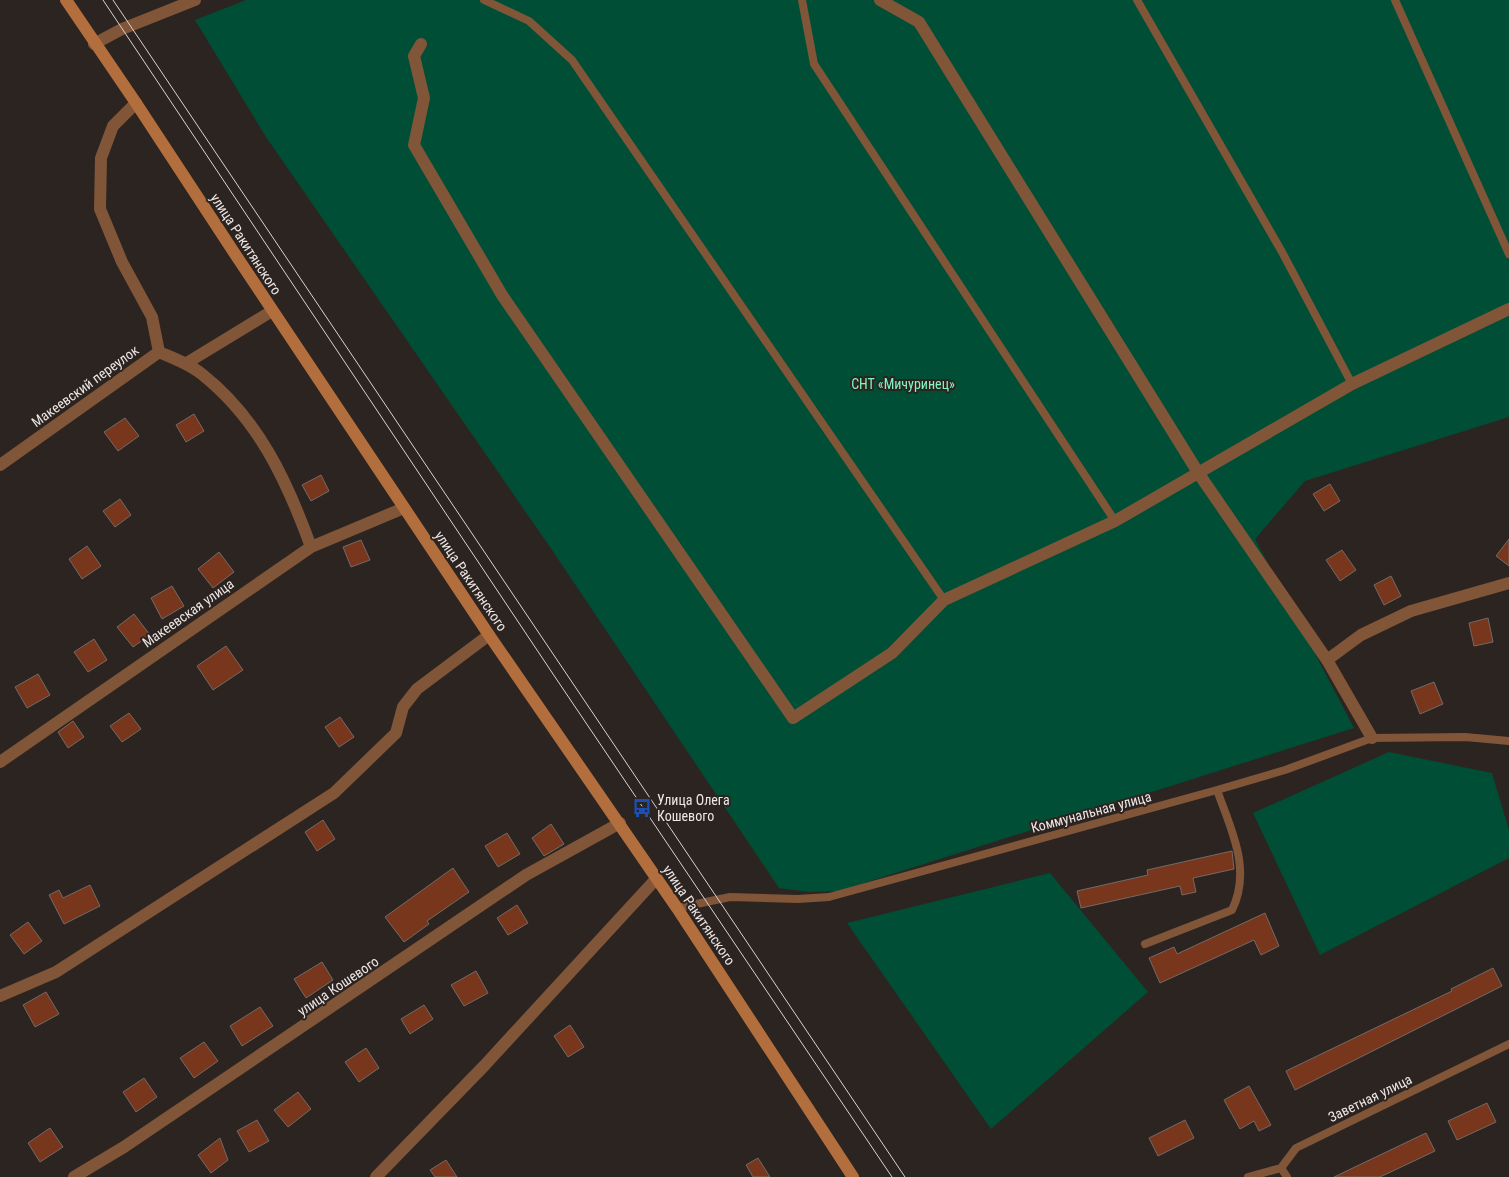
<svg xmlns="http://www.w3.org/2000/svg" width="1509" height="1177" viewBox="0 0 1509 1177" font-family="'Roboto Condensed',sans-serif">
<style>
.green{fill:#004e35}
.building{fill:#78361d;stroke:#746a66}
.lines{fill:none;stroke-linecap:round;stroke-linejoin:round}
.service{stroke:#805538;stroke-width:8}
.minor{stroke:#805538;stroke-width:12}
.secondary{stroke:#b36e3d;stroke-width:12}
.tram{stroke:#dad3d1;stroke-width:1}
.labels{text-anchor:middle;stroke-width:4;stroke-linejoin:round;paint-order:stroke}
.street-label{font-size:14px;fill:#ede7e5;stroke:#2c2421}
.park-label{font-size:14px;fill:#81f6c3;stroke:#2c2421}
.poi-label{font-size:14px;fill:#ede7e5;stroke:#2c2421;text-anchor:start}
</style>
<rect width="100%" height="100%" fill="#2c2421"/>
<!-- green -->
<path class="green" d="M246 0H1509V417L1305 481 1255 539 1354 728 839 891 810 892 779 888 552 550 266 137 195 20Z
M1389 752 1492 773 1509 830V858L1320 955 1253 813Z
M1050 873 1148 992 991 1129 847 923Z"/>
<!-- building -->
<path class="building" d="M194 414 204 431 186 442 176 425Z
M125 418 139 436 118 451 104 432Z
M321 475 329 491 311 501 302 485Z
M1330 484 1340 501 1324 511 1313 494Z
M120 499 131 515 115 527 103 511Z
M1509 539V566L1496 556Z
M361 540 370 560 351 567 343 547Z
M87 546 101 566 82 579 69 559Z
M1342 550 1356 570 1340 581 1326 560Z
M219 552 234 572 213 588 198 569Z
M1391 576 1401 596 1384 605 1374 585Z
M172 586 184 606 162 619 151 598Z
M134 614 150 635 133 647 117 627Z
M1488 618 1493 642 1474 646 1469 623Z
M94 639 107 660 88 672 74 652Z
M226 646 243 670 213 690 197 666Z
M38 674 50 695 27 708 15 687Z
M1434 682 1443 704 1420 714 1411 691Z
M129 713 141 729 122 742 110 726Z
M340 717 354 737 339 747 325 727Z
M73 721 84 737 68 748 58 732Z
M323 820 335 839 317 851 305 832Z
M551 824 564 844 544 856 532 838Z
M507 833 520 854 498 867 485 846Z
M1232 851 1234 869 1193 878 1196 892 1182 895 1180 886 1081 908 1077 891 1148 875 1147 870Z
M453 868 469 892 427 921 429 924 404 942 385 917Z
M90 885 100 906 64 924 49 895 59 890 63 898Z
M517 905 528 923 508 935 497 918Z
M1265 913 1279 946 1261 955 1254 940 1160 983 1149 958 1174 947 1177 954Z
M28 922 42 941 24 954 10 935Z
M322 962 333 980 306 998 294 979Z
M1493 968 1502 986 1295 1090 1286 1071 1452 991 1451 989Z
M476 971 488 993 464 1006 451 985Z
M46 992 59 1014 35 1027 23 1005Z
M424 1005 433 1019 410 1034 401 1019Z
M260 1007 273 1026 242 1046 230 1026Z
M570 1025 584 1047 568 1057 554 1036Z
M204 1042 218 1061 194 1078 180 1058Z
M366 1048 379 1068 359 1082 345 1062Z
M144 1078 157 1097 136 1112 123 1092Z
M1249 1086 1271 1125 1259 1131 1254 1121 1240 1129 1224 1100Z
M298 1092 311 1109 288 1127 274 1110Z
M1487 1103 1496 1122 1457 1140 1448 1121Z
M257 1120 269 1141 249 1152 237 1131Z
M1185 1120 1194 1138 1158 1156 1149 1138Z
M50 1128 63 1147 40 1162 28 1143Z
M1426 1133 1435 1151 1380 1177H1334Z
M220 1138 228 1160 211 1173 198 1155Z
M758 1158 770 1177H753L746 1165Z
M446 1160 457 1177H435L430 1170Z"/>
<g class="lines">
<!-- service -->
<path class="service" d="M484 0 529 21 572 60 944 600
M802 0 814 64 1115 521
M1137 0 1282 252 1352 384
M1395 0 1509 254
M677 908 730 897 798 899 829 897 1217 790 1285 770 1372 738 1465 737 1509 741
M1145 944 1232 910C1252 869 1231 830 1217 790
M1281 1168 1287 1177
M1248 1177 1281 1168 1296 1148 1509 1044"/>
<!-- minor -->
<path class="minor" d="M880 0 919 22 1199 474 1327 660 1372 738
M94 44 122 29 195 0
M421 44 414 56 424 98 414 145 502 295 793 718 892 653 944 600 1115 521 1352 384 1509 309
M159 352C173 358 190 364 203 375 259 420 287 481 311 547
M185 364 272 311
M0 465 159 352 152 317 122 262 100 209 101 158 113 126 136 103
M1327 660 1361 635 1411 611 1509 583
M0 762 311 547 404 508
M0 996 56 972 334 793 396 733 403 707 417 689 489 635
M74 1177 124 1147 526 875 620 823
M376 1177 484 1066 656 879"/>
<!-- secondary -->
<path class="secondary" d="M66 0 136 103 237 257 489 635 677 908 853 1177"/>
<!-- tram -->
<path class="tram" d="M103 0 553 674 892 1177
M113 0 905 1177"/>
</g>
<!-- icons -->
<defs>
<g id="bus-bare" transform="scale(1.5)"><path d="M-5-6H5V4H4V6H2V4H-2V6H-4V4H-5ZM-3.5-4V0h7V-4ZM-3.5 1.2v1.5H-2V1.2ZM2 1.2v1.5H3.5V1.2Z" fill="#1a4fb4" stroke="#2c2421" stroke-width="2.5" paint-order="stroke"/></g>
</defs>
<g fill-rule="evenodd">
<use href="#bus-bare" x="642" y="808"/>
</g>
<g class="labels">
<!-- street labels -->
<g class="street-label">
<text transform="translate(246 244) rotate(57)" y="5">улица Ракитянского</text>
<text transform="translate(85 386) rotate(-36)" y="5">Макеевский переулок</text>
<text transform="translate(471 581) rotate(56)" y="5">улица Ракитянского</text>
<text transform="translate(188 613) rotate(-35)" y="5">Макеевская улица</text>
<text transform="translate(1091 812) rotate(-15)" y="5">Коммунальная улица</text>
<text transform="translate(699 915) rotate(56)" y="5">улица Ракитянского</text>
<text transform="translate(338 986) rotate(-34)" y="5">улица Кошевого</text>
<text transform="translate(1370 1098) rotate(-26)" y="5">Заветная улица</text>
</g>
<!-- park labels -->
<g class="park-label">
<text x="903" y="389">СНТ «Мичуринец»</text>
</g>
<!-- poi labels -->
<g class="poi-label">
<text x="657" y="805">Улица Олега<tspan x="657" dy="16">Кошевого</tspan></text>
</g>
</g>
</svg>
